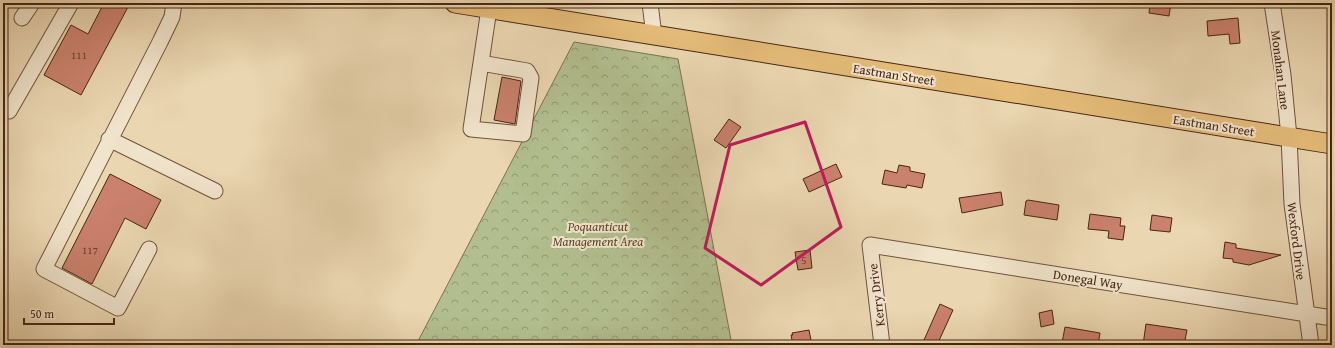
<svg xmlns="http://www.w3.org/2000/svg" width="1335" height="348" viewBox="0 0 1335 348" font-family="'Gentium Book Plus',serif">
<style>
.park{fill:url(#park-crowns);stroke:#7d7252}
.building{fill:#ca816e;stroke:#482614}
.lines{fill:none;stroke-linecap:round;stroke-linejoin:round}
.minor-casing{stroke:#70523b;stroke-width:17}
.major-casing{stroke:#482614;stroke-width:21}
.minor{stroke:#f1e4cc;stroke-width:15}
.major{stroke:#e5bb78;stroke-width:19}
.marked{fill:none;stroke:#c2185b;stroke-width:3;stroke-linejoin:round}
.labels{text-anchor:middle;stroke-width:4;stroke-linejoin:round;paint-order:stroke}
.number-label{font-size:11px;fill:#683d2a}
.street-label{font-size:13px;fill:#482614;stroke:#f1e4cc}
.park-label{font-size:13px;font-style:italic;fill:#5d442d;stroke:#f1e4cc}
</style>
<defs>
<pattern id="park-crowns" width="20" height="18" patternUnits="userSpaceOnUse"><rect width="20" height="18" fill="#b2be8f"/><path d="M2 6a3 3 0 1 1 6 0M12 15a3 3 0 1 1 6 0" fill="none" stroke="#939a74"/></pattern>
</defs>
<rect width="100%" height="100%" fill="#ead6b1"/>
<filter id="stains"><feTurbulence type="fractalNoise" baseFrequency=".005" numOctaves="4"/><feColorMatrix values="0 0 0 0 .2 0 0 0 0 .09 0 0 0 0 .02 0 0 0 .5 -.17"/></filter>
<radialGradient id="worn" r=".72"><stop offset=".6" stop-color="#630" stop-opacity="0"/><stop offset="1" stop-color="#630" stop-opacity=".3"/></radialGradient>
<!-- park -->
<path class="park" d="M574 42 678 59 732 345H416Z"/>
<!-- building -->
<path class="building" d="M104 3H120L128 7 81 95 44 75 71 25 88 34Z
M1150 3H1171L1169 16 1149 13Z
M1238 18 1240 43 1230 44 1229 34 1208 36 1207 21Z
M502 77 521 81 515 124 494 120Z
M729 119 741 127 726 148 714 140Z
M836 164 842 177 809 192 803 179Z
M899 165 910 167V171L925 174 922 188 907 185 906 188 882 184 885 170 897 173Z
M110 174 161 200 146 229 125 218 92 284 62 268Z
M1001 192 1003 205 962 213 959 198Z
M1028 200 1059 205 1057 220 1024 215 1026 201Z
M1090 214 1121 218 1120 226H1125L1123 240 1108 238 1109 231 1088 229Z
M1152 215 1172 218 1170 232 1150 230Z
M1225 242 1236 244V248L1281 255 1249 265 1233 262V259L1223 258Z
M810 250 812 268 798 270 795 252Z
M940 304 953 310 937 345H935L924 340Z
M1052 310 1054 324 1041 327 1039 313Z
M1146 324 1187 330 1184 345H1143Z
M1065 327 1100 333 1098 345H1073L1062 343Z
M809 330 812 345H793L791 335H793L792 333Z"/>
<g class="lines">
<!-- minor casing -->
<g class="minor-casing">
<path id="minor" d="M650 3 654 36
M1272 3 1283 75 1289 137 1292 204 1311 345
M22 18 32 3
M481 63 527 71 531 78 523 134 471 129 489 9
M9 111 71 3
M109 139 215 191
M149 249 118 308 44 269 160 42 172 17 174 3
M882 345 870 245 1332 318"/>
</g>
<!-- major casing -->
<g class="major-casing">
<path id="major" d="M455 3 1332 144"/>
</g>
<!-- minor -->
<use href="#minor" class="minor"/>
<!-- major -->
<use href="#major" class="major"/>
</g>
<!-- marked area -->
<path class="marked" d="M805 122 841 227 761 285 705 248 730 145Z"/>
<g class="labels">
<!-- number labels -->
<g class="number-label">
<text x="79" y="59">111</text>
<text x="90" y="254">117</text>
<text x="804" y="264">5</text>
</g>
<!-- street labels -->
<g class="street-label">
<text transform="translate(1281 70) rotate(83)" y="5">Monahan Lane</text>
<text transform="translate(894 74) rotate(9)" y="5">Eastman Street</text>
<text transform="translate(1214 125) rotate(9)" y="5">Eastman Street</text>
<text transform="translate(1297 241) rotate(83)" y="5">Wexford Drive</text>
<text transform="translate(1088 279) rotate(9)" y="5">Donegal Way</text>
<text transform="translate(876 295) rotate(-97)" y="5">Kerry Drive</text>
</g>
<!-- park labels -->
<g class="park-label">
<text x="598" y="231">Poquanticut<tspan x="598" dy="15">Management Area</tspan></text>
</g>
</g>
<!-- margin -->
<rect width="1335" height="348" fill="none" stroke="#ead6b1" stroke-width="16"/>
<rect x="4" y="4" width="1327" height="340" fill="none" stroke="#482614" stroke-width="2"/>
<rect x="8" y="8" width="1319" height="332" fill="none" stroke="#482614"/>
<!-- scale -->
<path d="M24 318v6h90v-6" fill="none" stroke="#482614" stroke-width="2"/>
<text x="30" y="318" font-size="12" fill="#482614" stroke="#f1e4cc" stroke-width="3" paint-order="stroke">50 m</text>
<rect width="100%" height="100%" filter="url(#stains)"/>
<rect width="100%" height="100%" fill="url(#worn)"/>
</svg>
